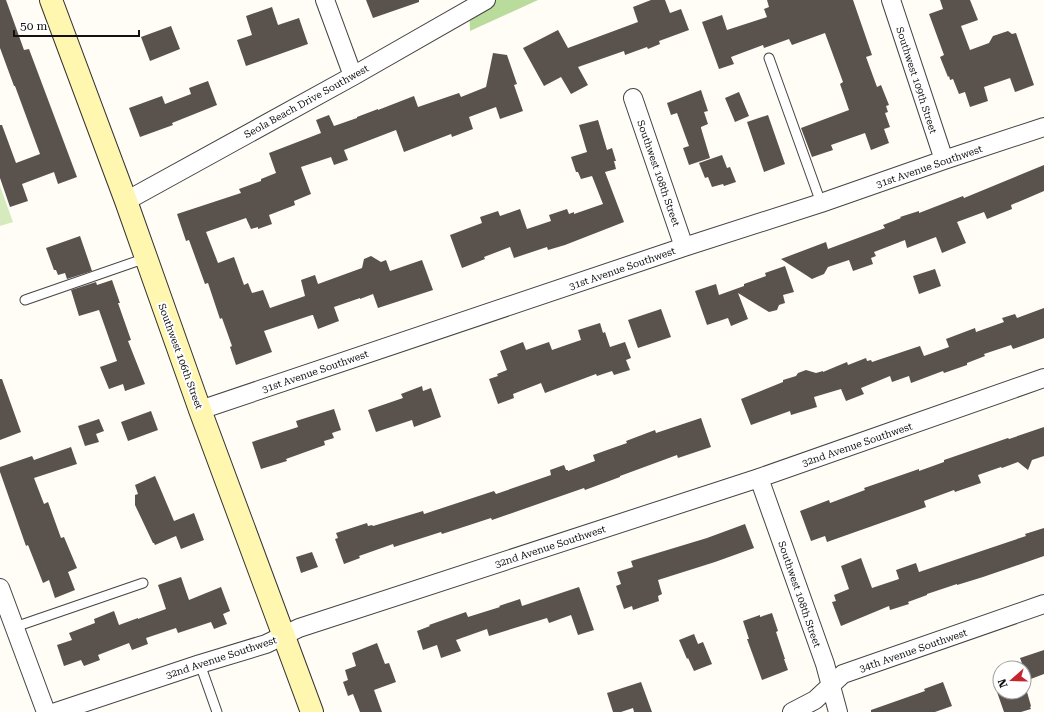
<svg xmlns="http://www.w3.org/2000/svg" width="1044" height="712" viewBox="0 0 1044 712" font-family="'Roboto Serif',serif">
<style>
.green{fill:#d5ebbd}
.forest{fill:#b9dc9c}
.building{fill:#5a524d}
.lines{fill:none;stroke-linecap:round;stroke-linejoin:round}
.lane-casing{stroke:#444;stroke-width:11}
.street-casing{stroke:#444;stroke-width:20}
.secondary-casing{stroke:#333;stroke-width:24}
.lane{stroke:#fff;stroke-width:9}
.street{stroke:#fff;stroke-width:18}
.secondary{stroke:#fff6b0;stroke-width:22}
.labels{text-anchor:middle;stroke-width:4;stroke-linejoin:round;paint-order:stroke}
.street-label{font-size:10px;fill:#111;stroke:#fff}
</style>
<rect width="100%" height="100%" fill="#fffdf5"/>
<!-- green -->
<path class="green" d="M0 186 13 222 0 226Z"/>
<!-- forest -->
<path class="forest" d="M469 0H538L470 31Z"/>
<!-- building -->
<path class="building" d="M0 0H6L24 50 29 49 77 177 58 184 54 172 22 184 28 201 10 207 0 178V125H2L16 163 40 154 15 86H14L0 48Z
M366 0H419V2L373 18Z
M651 0H665L670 13 681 9 689 30 659 41 660 44 648 49 647 47 625 55 624 51 578 67 588 85 571 94 561 77 544 86 523 48 558 30 568 48 638 22 633 7Z
M767 0H853L872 55 866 57 877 87 881 85 889 105 886 106 888 112 885 113 890 127 884 129 889 143 871 150 865 133 831 145 833 150 812 157 801 128 849 110 840 84 843 82 825 33 792 45 789 39 764 48 763 45 731 57 734 64 719 69 702 22 722 15 727 30 767 17 764 9 769 7Z
M940 0H970L978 20 961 26 970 50 989 43 993 36 1008 31 1012 34 1016 33 1034 85 1015 92 1010 78 984 87 988 101 970 107 965 92 959 94 953 79 950 80 949 76 948 77 940 57 944 55 929 14 943 9Z
M272 7 278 25 299 18 308 44 246 66 237 40 252 35 246 16Z
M171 26 180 49 150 61 141 37Z
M493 53 507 55 517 84 514 85 523 111 500 119 496 107 469 117 473 129 452 137 451 134 404 152 396 130 344 150 348 160 334 165 331 157 301 167 311 194 294 201 295 205 269 215 272 224 258 229V227L251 229 246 218 206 232 218 263 234 257 244 285 248 283 252 293 263 290 270 308 305 296 301 280 315 275 318 284 362 268 364 259 371 256 381 262 386 260 390 271 422 260 433 290 378 308 373 294 360 299V298L334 307 339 321 318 329 313 315H312L264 331 272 352 236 365 230 347 232 346 222 318 220 319 208 283 205 284 189 240 186 241 177 214 241 193 239 189 261 181V179L276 173 269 153 321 133 316 120 329 115 334 126 357 118V117L378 109V110L414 96 418 107 459 93 461 97 486 87Z
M208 81 217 105 172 123 173 125 140 137 129 108 162 96 165 104 191 94 189 88Z
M701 90 708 111 704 112 708 124 701 127V128L710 158 689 165 683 148 689 146 677 113 671 115 667 103Z
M739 92 749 116 735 122 725 98Z
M768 115 785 164 764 172 747 122Z
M598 120 607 150 612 148 616 161H614L616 169 605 172 624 222 565 245 548 250 547 247 514 258 510 247 484 257 485 259 462 268 450 235 482 223 480 217 498 211 500 216 520 209 527 229 551 221 549 215 567 209 569 214 574 212V214L603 204 592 176 581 179 578 172H576L571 157 587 152 579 125Z
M722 155 727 168 730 167 736 182 724 186 723 184 712 187 708 177 705 178 699 163Z
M1044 165V191L1011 205 1012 209 987 219 984 212 957 222 966 243 942 253 936 237 907 248 905 240 874 252 876 256 871 258 873 264 853 271 849 260 828 267 824 274 812 279 781 259 826 242 828 249 885 228 883 225 901 218 900 217 919 211V213L963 196 964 198Z
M80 236 92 271 67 279 65 273 58 275 56 270H54L46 248Z
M785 266 794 292 783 295 785 303 779 305 777 310 769 312 738 293 748 319 731 326 728 318 707 325 695 291 716 284 719 295 744 286V284L766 276 765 273Z
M935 269 941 286 919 294 913 276Z
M112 280 120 303H118L131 340 128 341 145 384 125 391 123 384 109 389 100 367 117 361 99 310 79 316 71 290 96 282 97 285Z
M1044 308V338L1013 349 1011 345 984 354 985 356 967 363V365L944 373 943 371 911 383 909 376 892 382 890 376 861 388 864 394 846 401 841 389 814 397 817 407 791 415 790 411 751 425 741 399 783 382V380L796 376 798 373 806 370 816 373 823 371V372L847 362 848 365 866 358 867 361 871 360 872 362 920 346 924 356 949 347 946 339 975 328 976 332 1004 322 1002 318 1015 314 1017 318Z
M661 309 671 337 638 348 628 320Z
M600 323 603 333 605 332 610 347 625 342 631 358 626 360 630 370 614 375 612 371 597 376 596 374 545 393 541 383 513 394 514 398 498 404 489 379 498 376 497 374 507 370 500 351 523 342 526 350 549 342 552 350 581 340 578 330Z
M0 379H2L21 432 0 440Z
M422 386 423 391 431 388 441 417 414 427 412 420 376 432 368 410 403 398 401 394Z
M334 409 341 430 332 433 334 438 324 441 325 445 286 459 287 461 261 469 252 442 298 427 296 421Z
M151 411 158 430 128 441 121 422Z
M701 418 711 447 678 458 677 455 620 476V477L585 490 584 488 492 520 491 518 442 534 441 532 394 547 393 544 359 556 360 558 344 564 335 539 338 538 336 533 367 523 368 526 372 525 373 526 423 511 424 514 494 491 496 494 551 475 550 470 564 465 566 470H568V471L595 461 593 455 627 443 626 441 655 430 656 433Z
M99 419 104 431 96 434 99 442 85 446 78 426Z
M1044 427V456L1032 460 1028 470 1018 462 1002 468 1001 467 978 475 981 483 955 492 954 490 924 501 926 507 827 542 825 536 811 541 800 511 829 500 830 503 865 490 864 488 919 469V471L944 462V460L1008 438 1009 439Z
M71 447 77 464 34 478 44 504 48 502 61 538 64 537 77 568 68 572 75 590 55 598 49 580 43 583 28 545 26 546 0 472V467L32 456 34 460Z
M155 476 174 521 194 513 204 540 181 549 176 536 155 545 154 543H153L135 505V495L138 494 135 485Z
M745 524 754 548 715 562 658 580 662 594 658 596 659 601 633 610 632 606 624 609 616 586 621 584 617 572 633 567 631 561 707 538Z
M1044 528V556L983 577 957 585V584L927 594V595L908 602 909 604 890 610 889 606 841 626 832 602 836 601 834 595 849 589 841 566 861 558 872 588 899 579 896 570 916 563 919 572 1026 536 1025 534Z
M312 552 318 567 301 573 296 557Z
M181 577 189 600 221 587 230 611 223 614 227 624 214 629 211 622 178 633 176 628 146 638 148 644 132 650 129 643 98 655 100 660 84 666 81 660 64 666 57 645 72 640 69 633 95 623 94 619 114 611 119 625 138 618V619L166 609 158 585Z
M579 587 594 630 578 635 571 615 549 623 547 618 489 636 487 629 456 640 461 651 441 658 437 645 423 650 417 631 430 626 429 625 466 612 468 617 500 607 499 606 520 599 522 606Z
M772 613 778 631 776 632 785 659H784L788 670 762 680 747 639H749L743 621 760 615V617Z
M694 634 698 644 703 642 712 664 694 671 688 658 687 659 679 640Z
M377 643 385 664 389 663 396 682 374 690 382 712H360L353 694 348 696 343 682 348 680 345 670 356 666 352 653Z
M1044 650V674L1028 680 1020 658Z
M641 682 652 712H634L633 708 621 712H613L607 693Z
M943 682 952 706 935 712H871V710L925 691 924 689Z
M997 692H1027L1031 706 1030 707 1031 709 1021 712H1004Z"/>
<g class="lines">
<!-- lane casing -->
<g class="lane-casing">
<path id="lane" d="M769 58 821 203
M25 300 146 258
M15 627 143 583
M200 664 217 712"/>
</g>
<!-- street casing -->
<g class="street-casing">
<path id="street" d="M325 0 353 76
M891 0 944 160
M633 98 684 247
M126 201 353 76 486 0
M200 410 684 247 821 203 944 160 1044 127
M759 478 825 664 838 712
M0 588 46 712
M56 712 200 664 266 644 299 628 759 478 1044 378
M792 712 815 700 843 674 1044 604"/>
</g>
<!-- secondary casing -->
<g class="secondary-casing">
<path id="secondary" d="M51 0 126 201 200 410 312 712"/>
</g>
<!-- lane -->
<use href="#lane" class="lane"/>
<!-- street -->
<use href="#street" class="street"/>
<!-- secondary -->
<use href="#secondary" class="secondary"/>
</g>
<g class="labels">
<!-- street labels -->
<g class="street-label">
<text transform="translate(917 80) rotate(72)" y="4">Southwest 109th Street</text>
<text transform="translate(306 101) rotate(-29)" y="4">Seola Beach Drive Southwest</text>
<text transform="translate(929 166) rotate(-19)" y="4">31st Avenue Southwest</text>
<text transform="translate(659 173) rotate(71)" y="4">Southwest 108th Street</text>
<text transform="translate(622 268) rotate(-19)" y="4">31st Avenue Southwest</text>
<text transform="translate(181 356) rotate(70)" y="4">Southwest 106th Street</text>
<text transform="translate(315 371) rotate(-19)" y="4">31st Avenue Southwest</text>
<text transform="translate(857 444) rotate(-19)" y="4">32nd Avenue Southwest</text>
<text transform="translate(550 546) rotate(-18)" y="4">32nd Avenue Southwest</text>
<text transform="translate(800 594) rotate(71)" y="4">Southwest 108th Street</text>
<text transform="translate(913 650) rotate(-19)" y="4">34th Avenue Southwest</text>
<text transform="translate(221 657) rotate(-18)" y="4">32nd Avenue Southwest</text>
</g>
</g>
<!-- north arrow -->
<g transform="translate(1012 680) rotate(250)"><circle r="19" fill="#ffffff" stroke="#a0a0a0"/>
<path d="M0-3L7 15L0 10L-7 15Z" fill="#c4262e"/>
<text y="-6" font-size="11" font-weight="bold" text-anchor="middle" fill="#111111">N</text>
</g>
<!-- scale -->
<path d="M14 30v6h125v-6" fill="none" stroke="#111111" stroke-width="2"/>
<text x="20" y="30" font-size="12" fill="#111111" stroke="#ffffff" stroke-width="3" paint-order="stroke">50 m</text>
</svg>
